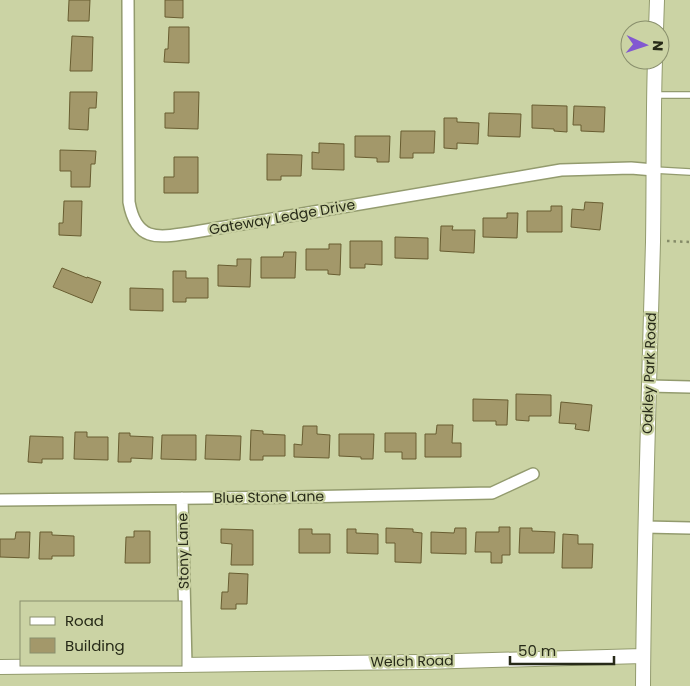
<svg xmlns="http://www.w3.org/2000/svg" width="690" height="686" viewBox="0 0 690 686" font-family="Poppins,sans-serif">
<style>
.building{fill:#a3986a;stroke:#685d31}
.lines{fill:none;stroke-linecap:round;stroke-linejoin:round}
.service-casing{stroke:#939b6e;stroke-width:8}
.minor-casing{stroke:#939b6e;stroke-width:14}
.tertiary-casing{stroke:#939b6e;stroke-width:16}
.path{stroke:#848a67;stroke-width:2.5;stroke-dasharray:2.5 4;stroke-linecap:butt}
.service{stroke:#fff;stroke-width:5.5}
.minor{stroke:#fff;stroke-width:11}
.tertiary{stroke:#fff;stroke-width:14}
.labels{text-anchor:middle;stroke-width:4.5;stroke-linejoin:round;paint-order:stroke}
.street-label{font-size:14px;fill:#272a18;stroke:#cbd3a4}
</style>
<rect width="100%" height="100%" fill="#cbd3a4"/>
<!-- building -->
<path class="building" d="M69 0H90L89 21H68Z
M165 0H183V18L165 17Z
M169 27H189V63L164 62 165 49H168Z
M72 36 93 37 92 71H70Z
M70 92H97L96 108H89L88 130 69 129Z
M174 92H199L198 129 165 128V113H174Z
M532 105 567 106V132L554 131V129L532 128Z
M574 106 605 107 604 132 581 131V125H573Z
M489 113 521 114 520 137 488 136Z
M444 118H457V122L479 123 478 144 457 143V149L444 148Z
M401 131H435L434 153H413V158H400Z
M355 136H390L389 162H377V158L355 157Z
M319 143 344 144V170L312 169V152L319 153Z
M60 150 96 151 95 164H91L90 187H71V171H60Z
M267 154 302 155 301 176H281V180H267Z
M174 157H198V193H164V177H174Z
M64 201H82L81 236 59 235V223H63Z
M585 202 603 203 600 230 571 227 572 209 584 210Z
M551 206H562V232H527V211H551Z
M507 213H518L517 238 483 237V218H507Z
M441 226H453L452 230H475L474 253 440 251Z
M395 237 428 238V259L395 258Z
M350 241H382V265L365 264V268H350Z
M329 244H341L340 275 328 274V270H306V249H329Z
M284 252H296L295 278H261V257H283Z
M237 259H251L250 287 218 286V265L237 266Z
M62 268 87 278V277L101 282 92 303 53 287Z
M173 271H186V278H208V298H186V302H173Z
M130 288 163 289V311L130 310Z
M516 394 551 395V416H529V421L516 420Z
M473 399 508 400 507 425H496V421H473Z
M561 402 592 405 589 431 575 429 576 424 559 423Z
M437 425H453L452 443H461V457H425V434H436Z
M303 426H317V434L330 435 329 458 294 457V444L302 445Z
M251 430 263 431V434L285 435V456H263V460H250Z
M75 432H87V437H108V460L74 459Z
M119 433H130V436L153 437 152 459 131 458V462H118Z
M385 433H416V459H402V452H385Z
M339 434H374L373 459H361V457L339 456Z
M162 435H196V460L161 459Z
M206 435 241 436 240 460 205 459Z
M30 436 63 437V459H42V463L28 462Z
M499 527H510V555H502V563H491V552H475L476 532H499Z
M386 528 413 529V532L422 533 421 563 395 562V543H386Z
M455 528H466V554L431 553V532L454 533Z
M520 528H532V531L555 532 554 553H519Z
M221 529 253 530V565H231L232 544 221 543Z
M299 529H312V534H330V553H299Z
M347 529H356V533L378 534V554L347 553Z
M134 531H150V563H125L126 537H134Z
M16 532H30L29 558 0 557V539H15Z
M40 532H52V535L74 536V556H52V559H39Z
M563 534 578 535V544H593L592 568H562Z
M229 573 248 574 247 604H236V609H221L222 592H228Z"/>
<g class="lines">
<!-- service casing -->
<g class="service-casing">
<path id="service" d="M656 95H690
M654 170 690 172"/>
</g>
<!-- minor casing -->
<g class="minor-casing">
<path id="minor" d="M128 0 129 202C136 241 156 238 189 233L561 170 631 168 654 170
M649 386 690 387
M182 498 186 665
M0 500 297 497 492 493 533 474
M645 527 690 528"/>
</g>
<!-- tertiary casing -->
<g class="tertiary-casing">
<path id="tertiary" d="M656 30 657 0
M181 665 421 662 643 656
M0 667 179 665
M643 686C644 538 649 390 653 242 654 181 653 121 655 60"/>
</g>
<!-- path -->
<path class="path" d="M667 241 690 242"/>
<!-- service -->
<use href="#service" class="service"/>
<!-- minor -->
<use href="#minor" class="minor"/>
<!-- tertiary -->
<use href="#tertiary" class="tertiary"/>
</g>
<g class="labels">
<!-- street labels -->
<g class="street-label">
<text transform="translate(282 217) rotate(-10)" y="5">Gateway Ledge Drive</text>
<text transform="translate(649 373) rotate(-88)" y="5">Oakley Park Road</text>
<text transform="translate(269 497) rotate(-1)" y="5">Blue Stone Lane</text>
<text transform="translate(183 551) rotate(-91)" y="5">Stony Lane</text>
<text transform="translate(412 661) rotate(-1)" y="5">Welch Road</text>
</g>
</g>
<!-- legend -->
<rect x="20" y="601" width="162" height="65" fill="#cbd3a4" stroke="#898f6c"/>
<rect x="30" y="617" width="25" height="8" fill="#ffffff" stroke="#898f6c"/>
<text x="65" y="626" font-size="15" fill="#272a18">Road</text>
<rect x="30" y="638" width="25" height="15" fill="#a3986a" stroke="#898f6c"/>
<text x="65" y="651" font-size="15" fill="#272a18">Building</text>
<!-- north arrow -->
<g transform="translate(645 45) rotate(93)"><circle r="24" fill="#cbd3a4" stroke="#898f6c"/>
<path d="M0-4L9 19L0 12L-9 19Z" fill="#8258d1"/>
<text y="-8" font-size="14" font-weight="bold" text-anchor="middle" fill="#272a18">N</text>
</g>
<!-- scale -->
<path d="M510 656v8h104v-8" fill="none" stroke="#272a18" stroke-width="2.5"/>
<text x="518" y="656" font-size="15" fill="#272a18" stroke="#cbd3a4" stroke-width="4" paint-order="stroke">50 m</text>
</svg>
